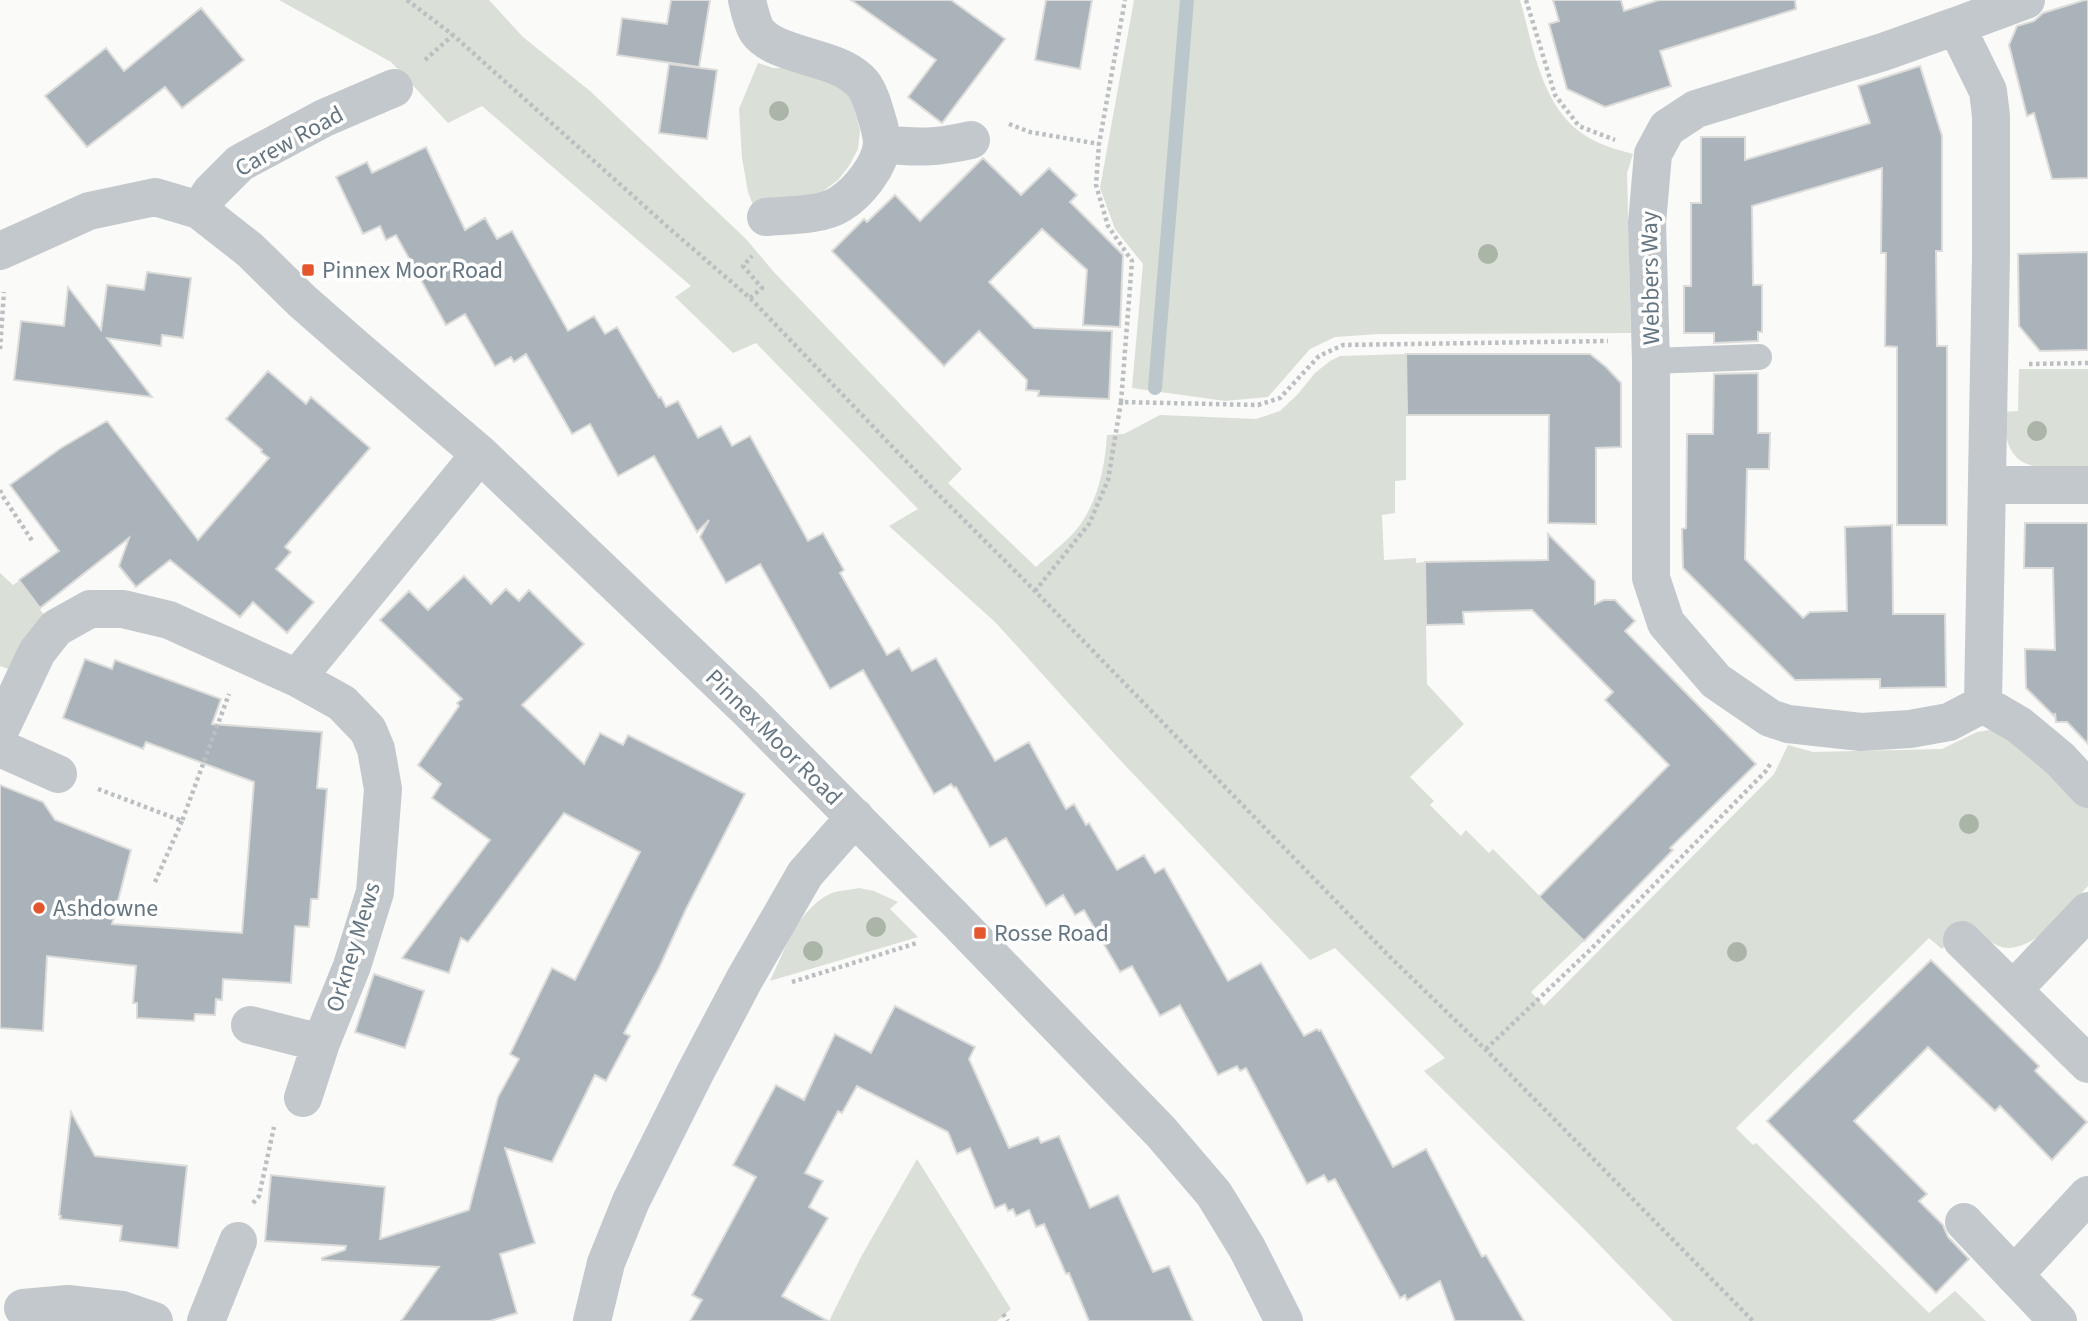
<svg xmlns="http://www.w3.org/2000/svg" width="2088" height="1321" viewBox="0 0 2088 1321" font-family="'Source Sans 3',sans-serif">
<style>
.green{fill:#dadfd7}
.lines{fill:none;stroke-linecap:round;stroke-linejoin:round}
.stream{stroke:#bbc7cb;stroke-width:14}
.building{fill:#aab3b9;stroke:#dcdcda;stroke-width:2}
.path{stroke:#bbbfc2;stroke-width:4.5;stroke-dasharray:3.5 3.5;stroke-linecap:butt}
.lane{stroke:#c3c8cc;stroke-width:26}
.street{stroke:#c3c8cc;stroke-width:38}
.tree{fill:#aab4a7}
.poi-dot{fill:#e4572e;stroke:#fff;stroke-width:2.5}
.labels{text-anchor:middle;stroke-width:7;stroke-linejoin:round;paint-order:stroke}
.street-label{font-size:24px;fill:#657683;stroke:#fff}
.poi-label{font-size:24px;fill:#657683;stroke:#fff;text-anchor:start}
</style>
<rect width="100%" height="100%" fill="#fafaf8"/>
<!-- green -->
<path class="green" d="M279 0H489L523 37 590 91 746 239 773 271 962 469 948 483 1036 567C1049 555 1065 543 1077 529 1098 502 1105 467 1107 435L1124 434 1160 415 1256 419 1280 411 1298 394 1315 373 1330 361 1340 356 1406 354V480L1395 481V513L1382 515 1384 560 1416 558V563L1425 562 1427 684 1464 724 1410 777 1434 801 1430 805 1461 836 1466 830 1489 853 1493 849 1584 941 1531 992 1544 1006 1774 774 1788 745 1813 752 1942 749 1977 732 1995 729 2088 806V886C2068 907 2039 948 2008 948 1998 948 1991 940 1983 940 1971 939 1957 944 1945 946L1942 949 1929 938 1736 1128 1753 1145 1756 1143 1929 1313 1955 1291 1986 1321H1673L1584 1229 1424 1071 1445 1058 1335 948 1310 960 1120 760 996 623 889 526 918 509 756 343 733 353 675 297 691 286 482 106 448 123 391 62Z
M1134 0H1520C1533 45 1541 106 1583 134 1598 145 1616 149 1633 154L1627 173 1631 333 1379 334 1335 337 1310 349 1268 397 1225 401 1132 388 1143 264 1115 229 1100 188Z
M758 63 773 68H799L844 88 852 101 860 130 858 149 849 166 838 180 818 195 753 205 748 192 742 158 739 109Z
M2019 369H2088V467C2035 467 2006 477 2003 412L2018 411Z
M0 573 13 585 19 581 44 615 11 670 0 666Z
M859 888 874 891 898 902 890 909 918 937 770 981C785 950 798 908 832 893 840 890 850 890 859 888Z
M917 1159 1011 1309 997 1321H829L861 1257Z"/>
<g class="lines">
<!-- stream -->
<path class="stream" d="M1155 388 1187 0"/>
</g>
<!-- building -->
<path class="building" d="M671 0H710L699 67 617 55 622 18 667 24Z
M851 0H951L1005 39 942 123 908 97 936 60Z
M1046 0H1092L1080 69 1035 60Z
M1553 0H1621L1624 11 1659 0H1795L1796 9 1660 51 1671 86 1605 107 1567 89 1549 24 1559 21Z
M2085 0H2088V178L2052 179 2034 113 2027 116 2009 45 2017 26 2034 21 2043 13Z
M201 8 244 60 182 108 165 87 87 147 45 96 106 48 124 71Z
M669 64 717 70 707 139 659 133Z
M1920 66 1942 136V251H1936L1937 346H1947V525H1897V347L1885 346 1886 253H1881L1882 168 1752 206 1753 285H1762V332H1758V341L1714 343V333H1684V286H1691V203H1701V137H1745V160L1870 123 1858 86Z
M426 147 465 230 485 218 497 239 512 231 568 331 594 316 605 334 617 327 659 398 661 397 666 407 678 401 698 438 721 426 732 446 750 436 808 541 823 533 844 570 840 573 887 655 899 648 912 671 936 658 995 761 1029 742 1066 809 1074 804 1086 825 1089 823 1117 870 1144 855 1155 873 1164 868 1228 981 1261 963 1304 1036 1317 1029 1319 1031 1321 1030 1393 1167 1426 1149 1482 1257 1486 1255 1524 1321H1455L1440 1281 1407 1300 1405 1295 1400 1298 1335 1179 1328 1182 1324 1175 1307 1184 1246 1068 1240 1071 1237 1066 1218 1075 1180 1005 1160 1016 1132 966 1120 972 1084 910 1075 915 1063 895 1046 906 1006 838 990 847 956 787 954 788 951 784 934 794 863 670 830 689 760 564 726 583 700 537 709 520 697 532 654 456 618 476 590 424 572 434 526 354 514 362 511 357 495 366 465 314 446 325 396 235 386 240 380 226 363 234 336 177 367 162 372 173Z
M983 158 1021 195 1049 168 1077 195 1070 202 1123 255 1120 327 1083 325 1087 270 1042 229 989 282 1034 328 1112 331 1109 399 1038 396 1039 391 1026 390 1027 380 979 331 944 366 832 251 864 219 867 222 895 195 920 221Z
M2088 252V350L2040 351 2019 326 2018 254Z
M147 272 191 278 183 338 162 335 161 346 107 338 152 397 14 380 21 321 64 326 68 287 101 330 107 285 144 290Z
M1406 354H1590L1606 367 1621 383V447L1596 448V524L1548 523 1549 415H1407Z
M268 371 306 404 311 397 370 448 285 547 291 552 276 569 314 602 287 633 253 602 240 617 170 560 136 587 119 566 129 538 40 608 19 580 59 551 10 485 61 448 107 421 198 540 269 458 261 452 262 450 226 419Z
M1758 373V433H1770L1769 469H1747L1745 559 1803 618 1810 612 1847 611 1845 527 1892 525 1893 614H1945L1946 687 1880 688V679L1795 680 1683 568 1682 529 1686 528 1687 434H1713L1714 374Z
M2025 523H2088V744L2067 722H2056L2055 713 2054 716 2026 688 2025 649 2055 650 2053 568H2024Z
M1548 534 1595 581V604L1604 600H1615L1635 621 1625 631 1756 764 1670 848 1673 850 1584 941 1539 897 1669 765 1605 700 1613 692 1532 610 1463 612 1464 624 1426 625 1425 562 1548 560Z
M464 576 491 604 506 589 519 601 529 590 584 644 522 705 584 764 600 733 623 745 628 735 745 794 686 909 659 968 624 1033 630 1036 606 1081 595 1075 552 1162 505 1148 535 1243 500 1254 517 1313 490 1321H401L439 1267 322 1260V1258L345 1250 346 1246 265 1241 271 1175 385 1187 380 1239 469 1210 498 1097 519 1059 510 1054 552 968 575 980 640 852 564 813 468 942 461 938 449 973 402 958 490 840 432 798 441 784 418 765 459 706 457 703 462 699 380 620 409 591 428 610Z
M85 659 112 669 115 660 221 699 212 724 322 732 317 788 327 789 318 899H311L309 927 295 926 291 983 223 979 222 1000 216 999 215 1015 195 1014 194 1021 137 1018V1003H133L136 966 47 956 43 1031 0 1028V785L43 802 55 820 131 850 112 924 242 933 254 782 146 742 143 749 63 718Z
M1931 960 2039 1066 2035 1071 2087 1122 2052 1160 2000 1106 1995 1111 1928 1047 1854 1121 1927 1194 1919 1201 1943 1225 1948 1237 1969 1259 1936 1293 1767 1121Z
M374 974 424 991 405 1048 355 1032Z
M895 1006 975 1047 969 1059 1009 1148 1038 1137 1041 1143 1059 1136 1090 1208 1118 1195 1153 1272 1169 1266 1193 1321H1089L1069 1273 1066 1274 1044 1224 1036 1227 1029 1210 1016 1216 1013 1209 1008 1211 1005 1204 995 1208 970 1148 957 1154 948 1132 857 1086 842 1113 838 1111 805 1173 823 1181 809 1207 828 1218 782 1296 828 1321H690L702 1300 692 1295 756 1177 733 1165 776 1085 804 1100 835 1034 871 1053Z
M71 1112 95 1156 187 1166 178 1248 120 1241 122 1226 60 1219 61 1216 59 1215Z"/>
<g class="lines">
<!-- path -->
<path class="path" d="M407 0 453 35 670 229 750 298 929 485 1035 591 1389 956 1485 1049 1753 1321
M1526 0 1555 95 1579 126 1615 140
M425 60 453 35
M1009 124 1030 132 1099 144
M750 298 762 288 743 266 752 256
M0 349 4 292
M2029 364 2088 363
M1121 402 1132 261 1108 226 1096 185 1099 144 1125 0
M0 490 2 495 33 542
M1035 591 1089 524 1108 480 1121 402 1258 405 1280 398 1319 356 1343 345 1608 341
M98 789 182 821 229 694
M155 882 182 821
M792 982 917 943
M1486 1049 1592 948 1765 772 1771 763
M253 1203 259 1196 274 1127
M1003 1314 1008 1321"/>
<!-- lane -->
<path class="lane" d="M1651 361 1759 357"/>
<!-- street -->
<path class="street" d="M747 0C749 9 752 23 757 31 776 57 832 55 858 79 867 86 872 101 875 112 878 122 882 133 882 144 880 166 858 193 840 204 822 216 787 215 766 217
M1956 26 1988 91 1991 116V255L1983 704 1949 722 1910 729 1861 732 1788 724 1770 718 1716 681 1666 623 1651 578V361L1647 223 1653 154 1667 128 1696 109 1883 52Z
M1956 26 2026 0
M882 144C917 148 936 148 971 140
M199 210 250 250 302 301 358 350 480 454 746 708 952 916 1161 1132 1214 1194 1247 1248 1284 1321
M0 251 89 211 155 197 199 210 211 192 240 163 324 118 394 88
M1987 485H2088
M297 678 342 703 368 730 376 749 383 789 375 892 352 966 321 1043 303 1098
M1983 704 2019 725 2060 759 2088 789
M0 730 37 652 56 628 90 609H123L169 620 297 678 480 454
M0 748 58 774
M1962 940 2088 1064
M2013 990 2088 911
M250 1025 321 1043
M1964 1222 2058 1321
M2014 1275 2088 1195
M23 1308 68 1304 122 1310 154 1321
M206 1321 238 1241
M592 1321 606 1263 631 1201 695 1073 744 980 805 874 855 817"/>
</g>
<!-- trees -->
<g class="tree">
<circle cx="779" cy="111" r="10"/>
<circle cx="1488" cy="254" r="10"/>
<circle cx="2037" cy="431" r="10"/>
<circle cx="1969" cy="824" r="10"/>
<circle cx="876" cy="927" r="10"/>
<circle cx="813" cy="951" r="10"/>
<circle cx="1737" cy="952" r="10"/>
</g>
<!-- markers -->
<g class="poi-dot">
<rect x="301" y="263" width="14" height="14" rx="3.5"/>
<circle cx="39" cy="908" r="7"/>
<rect x="973" y="926" width="14" height="14" rx="3.5"/>
</g>
<g class="labels">
<!-- street labels -->
<g class="street-label">
<text transform="translate(289 141) rotate(-29)" y="8">Carew Road</text>
<text transform="translate(1650 278) rotate(-91)" y="8">Webbers Way</text>
<text transform="translate(774 737) rotate(45)" y="8">Pinnex Moor Road</text>
<text transform="translate(353 947) rotate(-73)" y="8">Orkney Mews</text>
</g>
<!-- poi labels -->
<g class="poi-label">
<text x="322" y="278">Pinnex Moor Road</text>
<text x="53" y="916">Ashdowne</text>
<text x="994" y="941">Rosse Road</text>
</g>
</g>
</svg>
